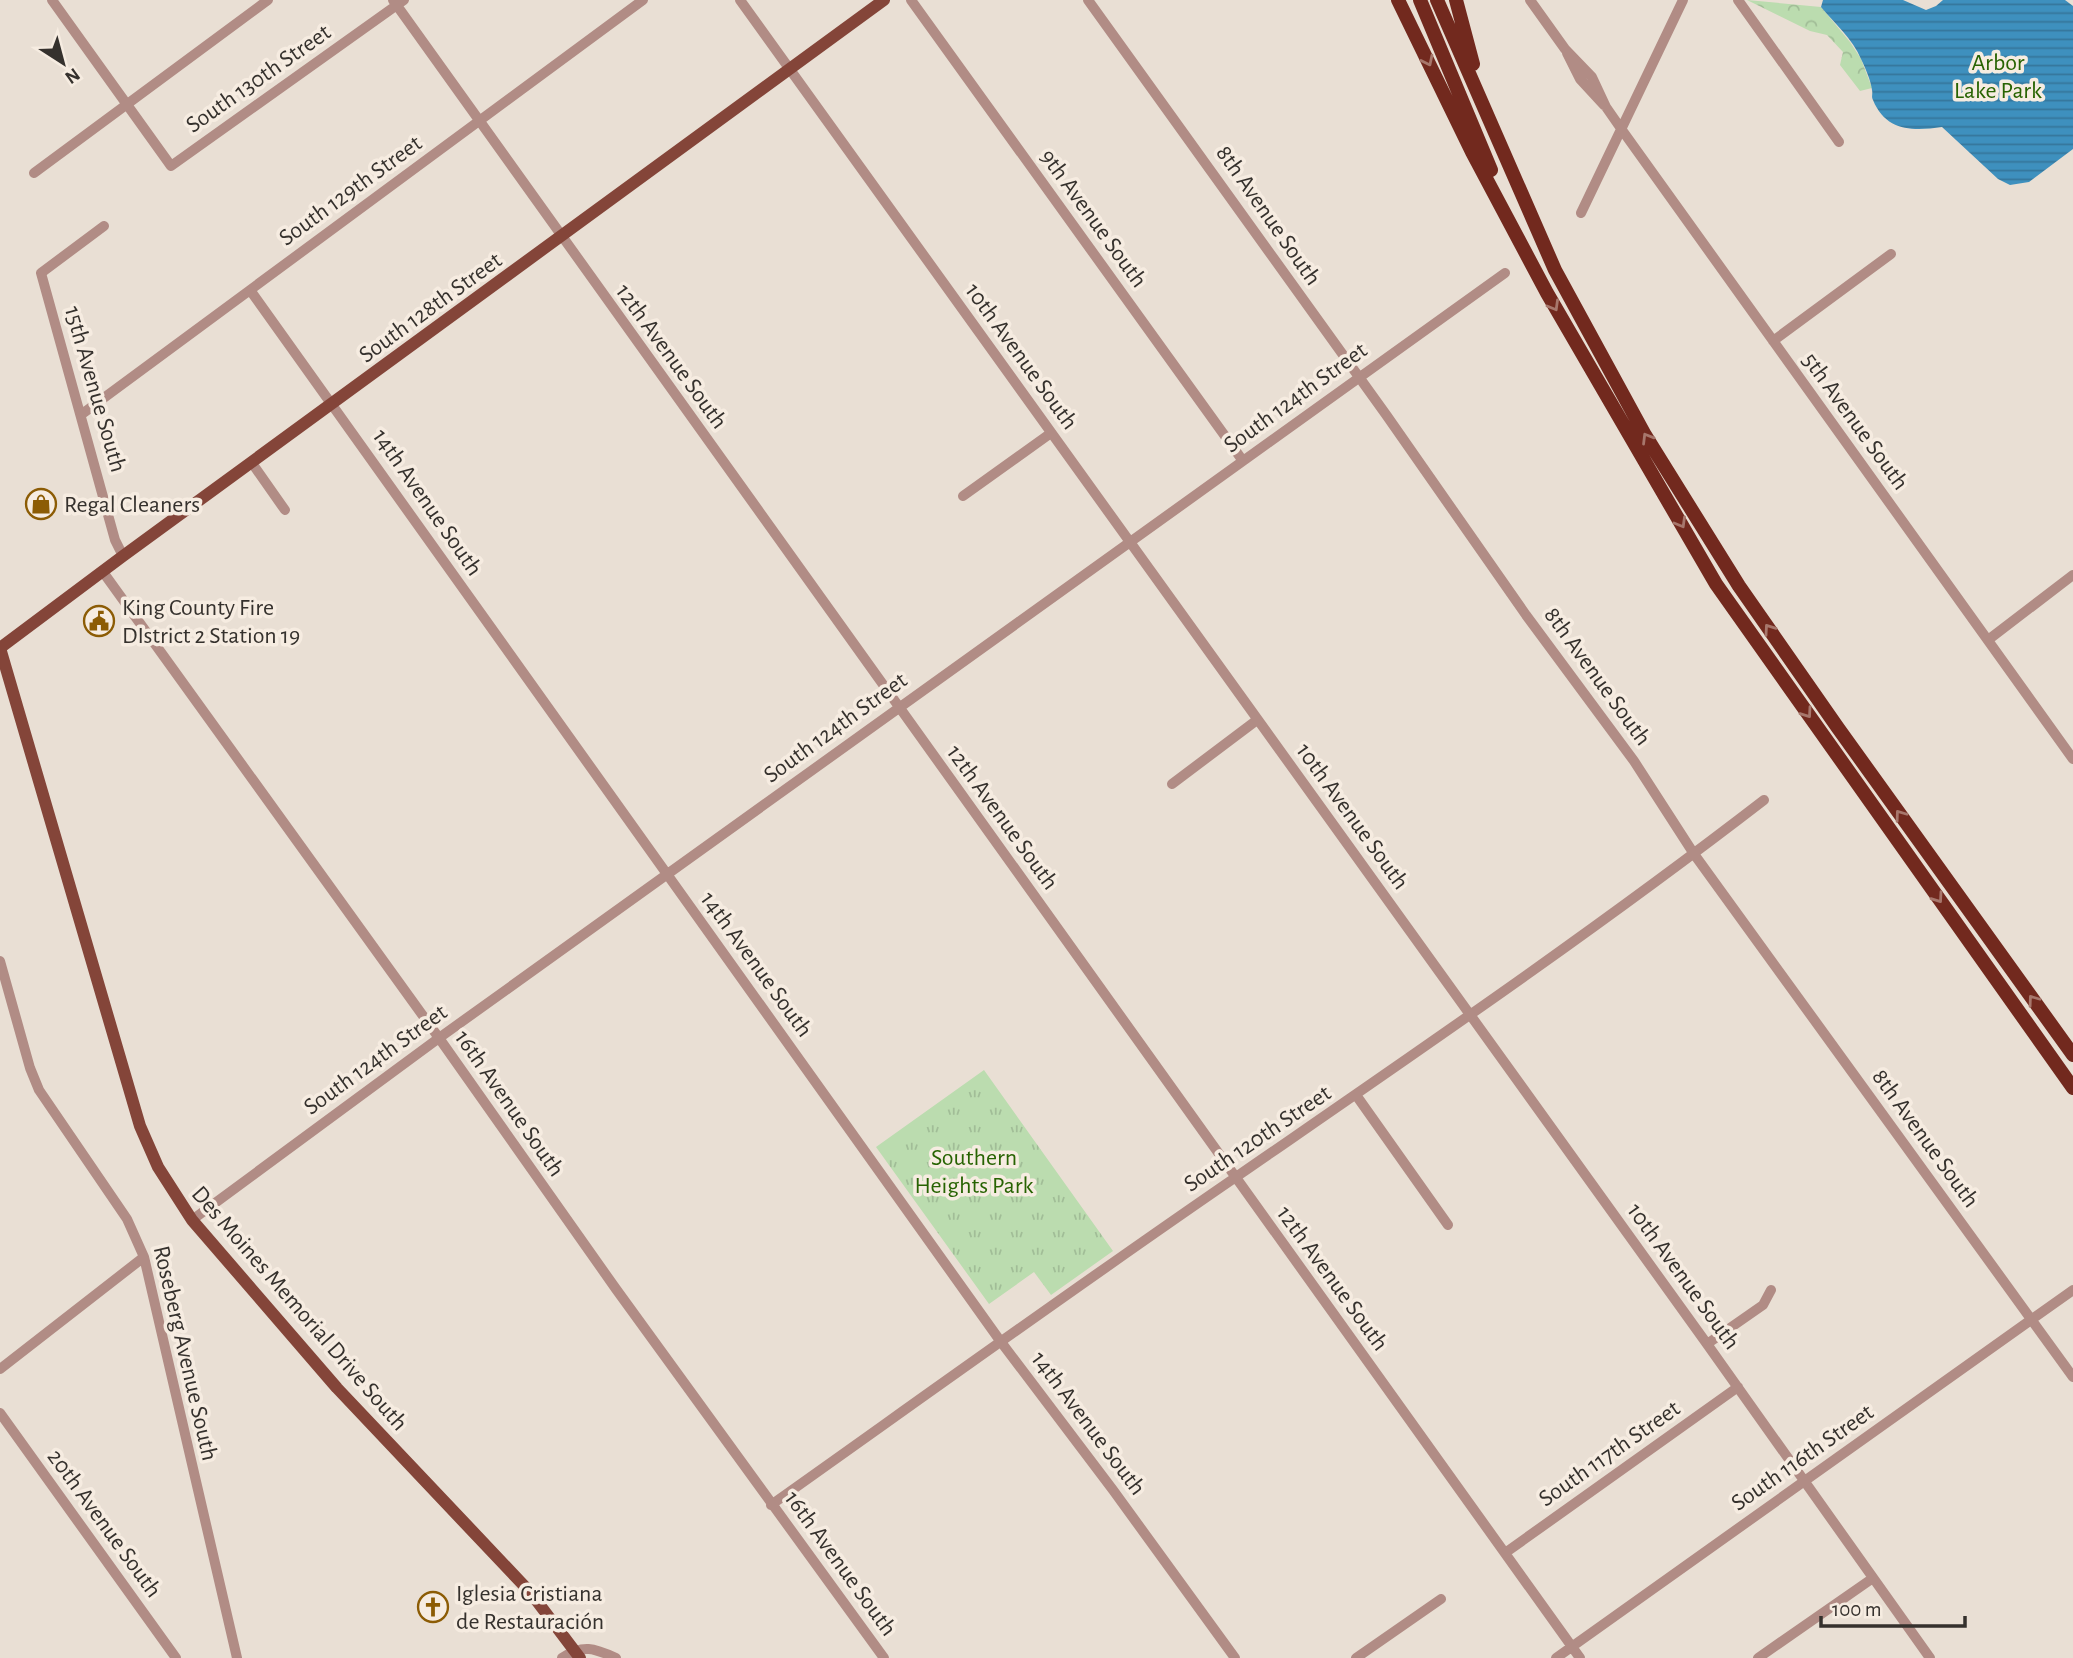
<svg xmlns="http://www.w3.org/2000/svg" width="2073" height="1658" viewBox="0 0 2073 1658" font-family="'Alegreya Sans',sans-serif">
<style>
.forest{fill:url(#forest-crowns)}
.park{fill:url(#park-tufts)}
.water{fill:url(#water-rules)}
.lines{fill:none;stroke-linecap:round;stroke-linejoin:round}
.minor{stroke:#b18c85;stroke-width:10}
.major{stroke:#844539;stroke-width:12}
.highway{stroke:#72291e;stroke-width:14}
.oneway{stroke:#a7776c}
.labels{text-anchor:middle;stroke-width:7;stroke-linejoin:round;paint-order:stroke}
.park-label{font-size:24px;fill:#276302;stroke:#f6ece1}
.street-label{font-size:24px;fill:#35312d;stroke:#f6ece1}
.poi-label{font-size:24px;fill:#35312d;stroke:#f6ece1;text-anchor:start}
</style>
<defs>
<pattern id="forest-crowns" width="20" height="18" patternUnits="userSpaceOnUse" patternTransform="scale(1.75)"><rect width="20" height="18" fill="#bbdcaf"/><path d="M2 6a3 3 0 1 1 6 0M12 15a3 3 0 1 1 6 0" fill="none" stroke="#a1bd97"/></pattern>
<pattern id="park-tufts" width="24" height="20" patternUnits="userSpaceOnUse" patternTransform="scale(1.75)"><rect width="24" height="20" fill="#bbdcaf"/><path d="M3 7l-1-3M5 7V3M7 7l1-3M15 17l-1-3M17 17v-4M19 17l1-3" fill="none" stroke="#a1bd97"/></pattern>
<pattern id="water-rules" width="6" height="5" patternUnits="userSpaceOnUse" patternTransform="scale(1.75)"><rect width="6" height="5" fill="#3e90be"/><path d="M0 2.5h6" fill="none" stroke="#35769b"/></pattern>
</defs>
<rect width="100%" height="100%" fill="#e9dfd4"/>
<!-- forest -->
<path class="forest" d="M1747 0 1821 7 1850 42 1861 59 1872 88 1860 91 1840 65 1843 52 1827 35 1810 31Z"/>
<!-- park -->
<path class="park" d="M984 1070 1113 1251 1051 1295 1034 1272 989 1304 876 1147Z"/>
<!-- water -->
<path class="water" d="M1823 0H1903L1926 10 1936 6 1943 0H2065L2073 6V149L2029 182 2010 185 1998 179 1942 127C1914 131 1886 132 1873 100 1871 96 1873 95 1872 90 1871 81 1865 67 1861 59 1853 39 1834 23 1821 7Z"/>
<g class="lines">
<!-- minor -->
<path class="minor" d="M52 0 171 166 404 0
M393 0 1580 1658
M740 0 1707 1344 1930 1658
M911 0 1243 461
M1088 0 1387 416 1526 615 1634 761 1694 854 2073 1377
M1530 0 1565 49 1592 77 1606 107 1622 130 2073 759
M1738 0 1839 142
M1567 53 1580 79 1604 105
M34 173 268 0
M1581 213 1683 0
M104 226 41 273 115 540 123 556
M250 290 1001 1342 1113 1490 1235 1658
M1773 341 1891 254
M82 414 643 0
M252 463 285 510
M963 496 1051 433
M103 572 439 1038 616 1289 884 1658
M1988 640 2073 575
M1172 784 1257 720
M0 961 30 1068 39 1090 127 1219 144 1257 237 1658
M1356 1095 1448 1225
M192 1220 439 1038 1505 273
M1707 1344 1763 1305 1771 1290
M0 1369 144 1257
M0 1413 176 1658
M771 1505C926 1395 1080 1284 1236 1177 1414 1054 1593 932 1764 800
M1505 1553 1738 1387
M562 1658C583 1644 594 1648 616 1658
M1356 1658 1441 1599
M1556 1658 2073 1290
M1758 1658 1873 1578"/>
<!-- major -->
<path class="major" d="M0 648 140 1126 158 1167 192 1220 337 1388 530 1592 580 1658
M0 648 123 556 884 0"/>
<!-- highway -->
<path class="highway" d="M1398 0 1472 152 1547 293 1716 584 2073 1088
M1420 0 1491 170
M1437 0 1555 270 1645 435 1739 586 1838 728 2073 1055
M1456 0 1473 64"/>
</g>
<!-- one-way arrows -->
<defs><path id="oneway-chevron" d="M-2-3.5L2.5 0L-2 3.5" fill="none" stroke-width="1.6" stroke-linecap="round" stroke-linejoin="round" transform="scale(1.75)"/></defs>
<g class="oneway">
<use href="#oneway-chevron" transform="translate(1428 61) rotate(64)"/>
<use href="#oneway-chevron" transform="translate(1554 306) rotate(60)"/>
<use href="#oneway-chevron" transform="translate(1647 438) rotate(-121)"/>
<use href="#oneway-chevron" transform="translate(1681 523) rotate(60)"/>
<use href="#oneway-chevron" transform="translate(1769 629) rotate(-125)"/>
<use href="#oneway-chevron" transform="translate(1807 713) rotate(55)"/>
<use href="#oneway-chevron" transform="translate(1900 815) rotate(-126)"/>
<use href="#oneway-chevron" transform="translate(1938 898) rotate(55)"/>
<use href="#oneway-chevron" transform="translate(2033 1000) rotate(-126)"/>
</g>
<!-- icons -->
<defs>
<g id="shop-ring" transform="scale(1.575)"><circle r="9.5" fill="#f6ece1" stroke="#8c5c05" stroke-width="1.5"/><path d="M-5-2.5h2.3a2.7 3.5 0 0 1 5.4 0H5L5.5 6h-11ZM-1.5-2.5h3a1.5 2.3 0 0 0-3 0Z" fill="#8c5c05"/></g>
<g id="civic-ring" transform="scale(1.575)"><circle r="9.5" fill="#f6ece1" stroke="#8c5c05" stroke-width="1.5"/><path d="M-.6-6.5H3V-4.5H.6V-3L4-1V1h2V6H-6V1h2V-1L-.6-3ZM-1.2 2.5V6h2.4V2.5Z" fill="#8c5c05"/></g>
<g id="church-ring" transform="scale(1.575)"><circle r="9.5" fill="#f6ece1" stroke="#8c5c05" stroke-width="1.5"/><path d="M-1.2-6h2.4v3.5h3.3v2.4h-3.3V6h-2.4V-.1h-3.3v-2.4h3.3Z" fill="#8c5c05"/></g>
</defs>
<g fill-rule="evenodd">
<use href="#shop-ring" x="41" y="504"/>
<use href="#civic-ring" x="99" y="621"/>
<use href="#church-ring" x="433" y="1607"/>
</g>
<g class="labels">
<!-- park labels -->
<g class="park-label">
<text x="1998" y="70">Arbor<tspan x="1998" dy="28">Lake Park</tspan></text>
<text x="974" y="1165">Southern<tspan x="974" dy="28">Heights Park</tspan></text>
</g>
<!-- street labels -->
<g class="street-label">
<text transform="translate(258 78) rotate(-35)" y="8">South 130th Street</text>
<text transform="translate(350 190) rotate(-36)" y="8">South 129th Street</text>
<text transform="translate(1269 215) rotate(55)" y="8">8th Avenue South</text>
<text transform="translate(1094 218) rotate(54)" y="8">9th Avenue South</text>
<text transform="translate(430 307) rotate(-36)" y="8">South 128th Street</text>
<text transform="translate(672 356) rotate(54)" y="8">12th Avenue South</text>
<text transform="translate(1022 356) rotate(54)" y="8">10th Avenue South</text>
<text transform="translate(96 389) rotate(74)" y="8">15th Avenue South</text>
<text transform="translate(1295 397) rotate(-36)" y="8">South 124th Street</text>
<text transform="translate(1856 421) rotate(54)" y="8">5th Avenue South</text>
<text transform="translate(428 502) rotate(55)" y="8">14th Avenue South</text>
<text transform="translate(1598 676) rotate(54)" y="8">8th Avenue South</text>
<text transform="translate(835 727) rotate(-36)" y="8">South 124th Street</text>
<text transform="translate(1353 816) rotate(54)" y="8">10th Avenue South</text>
<text transform="translate(1003 817) rotate(54)" y="8">12th Avenue South</text>
<text transform="translate(757 964) rotate(54)" y="8">14th Avenue South</text>
<text transform="translate(375 1059) rotate(-36)" y="8">South 124th Street</text>
<text transform="translate(510 1103) rotate(55)" y="8">16th Avenue South</text>
<text transform="translate(1257 1138) rotate(-34)" y="8">South 120th Street</text>
<text transform="translate(1926 1138) rotate(54)" y="8">8th Avenue South</text>
<text transform="translate(1684 1276) rotate(54)" y="8">10th Avenue South</text>
<text transform="translate(1333 1278) rotate(54)" y="8">12th Avenue South</text>
<text transform="translate(300 1308) rotate(49)" y="8">Des Moines Memorial Drive South</text>
<text transform="translate(186 1353) rotate(77)" y="8">Roseberg Avenue South</text>
<text transform="translate(1089 1423) rotate(53)" y="8">14th Avenue South</text>
<text transform="translate(1609 1453) rotate(-35)" y="8">South 117th Street</text>
<text transform="translate(1802 1457) rotate(-35)" y="8">South 116th Street</text>
<text transform="translate(105 1523) rotate(54)" y="8">20th Avenue South</text>
<text transform="translate(841 1563) rotate(54)" y="8">16th Avenue South</text>
</g>
<!-- poi labels -->
<g class="poi-label">
<text x="64" y="512">Regal Cleaners</text>
<text x="122" y="615">King County Fire<tspan x="122" dy="28">DIstrict 2 Station 19</tspan></text>
<text x="456" y="1601">Iglesia Cristiana<tspan x="456" dy="28">de Restauración</tspan></text>
</g>
</g>
<!-- north arrow -->
<g transform="translate(63 63) rotate(144)" stroke="#f6ece1" stroke-width="5" paint-order="stroke">
<path d="M0-5L12 26L0 18L-12 26Z" fill="#35312d"/>
<text y="-10" font-size="19" font-weight="bold" text-anchor="middle" fill="#35312d">N</text>
</g>
<!-- scale -->
<path d="M1821 1616v10h144v-10" fill="none" stroke="#35312d" stroke-width="3.5"/>
<text x="1832" y="1616" font-size="21" fill="#35312d" stroke="#f6ece1" stroke-width="5" paint-order="stroke">100 m</text>
</svg>
